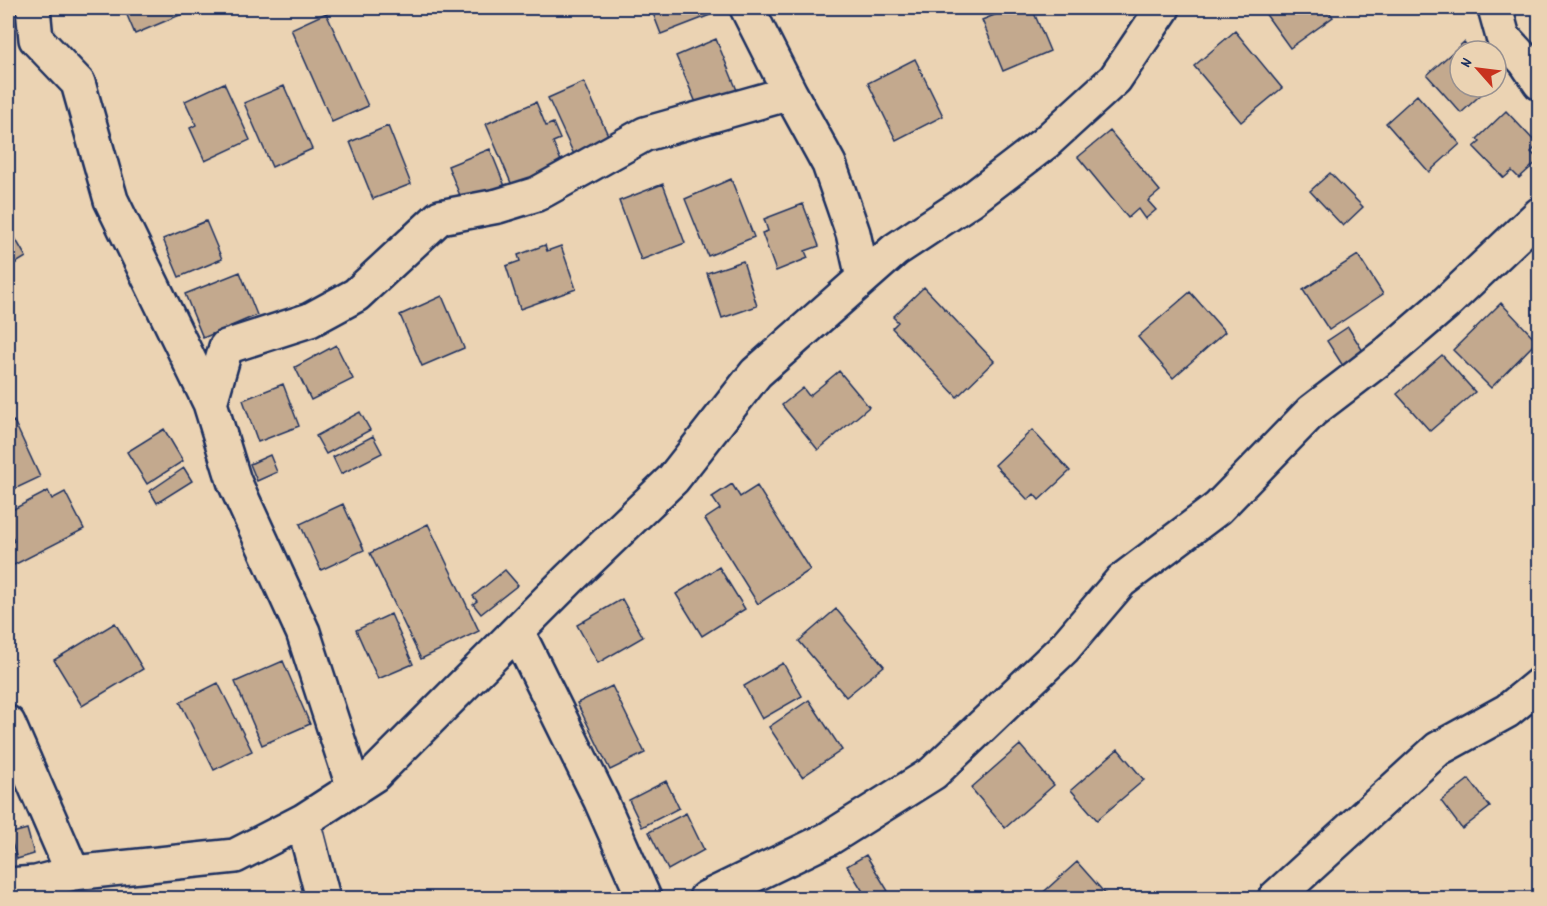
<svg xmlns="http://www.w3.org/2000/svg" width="1547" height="906" viewBox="0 0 1547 906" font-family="Dekko,sans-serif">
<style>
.building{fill:#c3a98e;stroke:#1b2f5e;stroke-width:1.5}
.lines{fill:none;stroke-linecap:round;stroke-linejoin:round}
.minor-casing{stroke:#1b2f5e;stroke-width:38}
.minor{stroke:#ebd3b3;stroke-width:33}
</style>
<rect width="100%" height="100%" fill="#ebd3b3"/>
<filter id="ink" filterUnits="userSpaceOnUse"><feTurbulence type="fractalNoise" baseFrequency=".0167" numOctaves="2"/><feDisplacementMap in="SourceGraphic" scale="12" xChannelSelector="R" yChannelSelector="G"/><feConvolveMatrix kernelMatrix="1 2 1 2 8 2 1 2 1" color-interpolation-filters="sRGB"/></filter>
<g filter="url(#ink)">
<!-- building -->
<path class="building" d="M124 8H179L182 14 135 34Z
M651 8H722L723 10 661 34Z
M1012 8H1032L1050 51 1003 71 982 20Z
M1264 8H1326L1333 17 1290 48 1262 9Z
M326 13 368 106 332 122 291 29Z
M1235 31 1282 88 1241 122 1194 66Z
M716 39 739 95 700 112 676 56Z
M1464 42 1472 51H1460V87H1489L1461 113 1427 75Z
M915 59 943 116 896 140 868 83Z
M584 82 612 144 577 161 548 98Z
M224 83 250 140 205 161 190 128 196 125 185 101Z
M284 86 312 149 272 167 244 103Z
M1417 95 1460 144 1429 172 1386 123Z
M536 102 546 126 553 123 560 139 553 142 567 175 517 197 486 124Z
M1506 111 1538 145 1531 152 1539 160 1519 178 1512 171 1504 178 1474 147 1480 142 1477 139Z
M388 126 411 184 373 199 350 142Z
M1110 131 1160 191 1148 201 1156 210 1145 219 1138 209 1128 218 1078 157Z
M490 149 507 191 465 208 448 166Z
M1330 173 1363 207 1343 226 1310 191Z
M731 179 754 237 708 256 685 199Z
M663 184 685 243 641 260 619 201Z
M803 204 819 246 805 251 808 258 776 271 762 233 768 231 764 219Z
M206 221 222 259 179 277 163 239Z
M8 226 26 257 8 268Z
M545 245 547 251 561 246 576 289 520 309 506 266 520 261 518 255Z
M1358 255 1383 294 1329 330 1303 290Z
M743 261 757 306 722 318 707 273Z
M240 272 257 315 203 338 185 294Z
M924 287 994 361 957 397 892 328 898 322 893 317Z
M1190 292 1225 332 1173 378 1138 337Z
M442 296 464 348 422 366 400 315Z
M1501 303 1537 341 1491 388 1453 350Z
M1348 327 1366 356 1345 369 1327 341Z
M336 345 353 379 311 400 295 367Z
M1442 355 1475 392 1430 431 1397 394Z
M839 371 869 407 818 450 782 405 803 388 809 396Z
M283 384 299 426 258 442 243 400Z
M360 412 370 430 326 454 316 436Z
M14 421 40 477 8 492V424Z
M164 429 183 461 147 484 127 452Z
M1032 430 1070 471 1039 500 1034 494 1028 500 995 465Z
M373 436 382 453 341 474 333 457Z
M270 455 277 472 257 481 250 464Z
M184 468 192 481 157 503 150 491Z
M732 484 740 497 757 486 810 570 758 604 705 519 720 509 712 497Z
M48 491 52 499 65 492 84 529 8 568V545L14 541 8 528V512Z
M343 504 364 550 321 570 300 524Z
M428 524 479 631 421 659 370 553Z
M719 567 745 609 702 636 676 594Z
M505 570 518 585 481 614 473 604 477 601 473 596Z
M622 599 643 637 598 663 577 625Z
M836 609 884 666 846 697 799 641Z
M391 614 413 664 378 679 356 630Z
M115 623 143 669 82 706 54 660Z
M283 661 310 724 262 745 235 682Z
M783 663 802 696 762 719 744 686Z
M218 683 252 751 214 770 180 702Z
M612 686 645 753 610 770 577 703Z
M809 700 842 750 802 777 769 727Z
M1020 745 1054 785 1005 828 971 788Z
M1118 749 1144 780 1097 820 1071 790Z
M1469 779 1490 807 1462 829 1441 801Z
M666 781 679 808 642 827 629 800Z
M686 813 704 850 668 870 649 832Z
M27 829 34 854 17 859 9 834Z
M866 855 888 891 876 898H867L847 866Z
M1077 862 1109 898H1037Z"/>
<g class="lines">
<!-- minor casing -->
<g class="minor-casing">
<path id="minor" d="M33 8 36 39 78 83 111 200 210 403
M747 8 790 93
M1495 8 1503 37 1525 61 1540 83
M517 631 601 801 644 898
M8 723 73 873
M354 789 303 632 234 481 210 403 226 347 310 320 356 295 440 217 498 206 537 194 645 134 790 93 829 164 853 233 863 278
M303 821 323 898
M8 885 36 883 73 873 235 856 303 821 374 775 569 579 673 479 756 373 895 250 972 199 1045 143 1115 79 1163 8
M706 898 828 839 933 773 1064 648 1121 581 1218 508 1312 411 1389 352 1446 303 1540 214
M1275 898 1438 749 1507 711 1540 684"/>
</g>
<!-- minor -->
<use href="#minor" class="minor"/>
</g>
</g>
<!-- margin -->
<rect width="1547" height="906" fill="none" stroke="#ebd3b3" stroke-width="30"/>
<rect x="15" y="15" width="1517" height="876" fill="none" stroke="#1b2f5e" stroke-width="2" filter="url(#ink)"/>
<!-- north arrow -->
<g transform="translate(1478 69) rotate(298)"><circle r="28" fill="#ebd3b3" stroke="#989191" stroke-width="1.5"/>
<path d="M0-4.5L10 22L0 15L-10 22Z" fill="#c8321e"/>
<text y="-9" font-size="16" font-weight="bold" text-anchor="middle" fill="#1b2f5e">N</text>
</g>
</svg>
